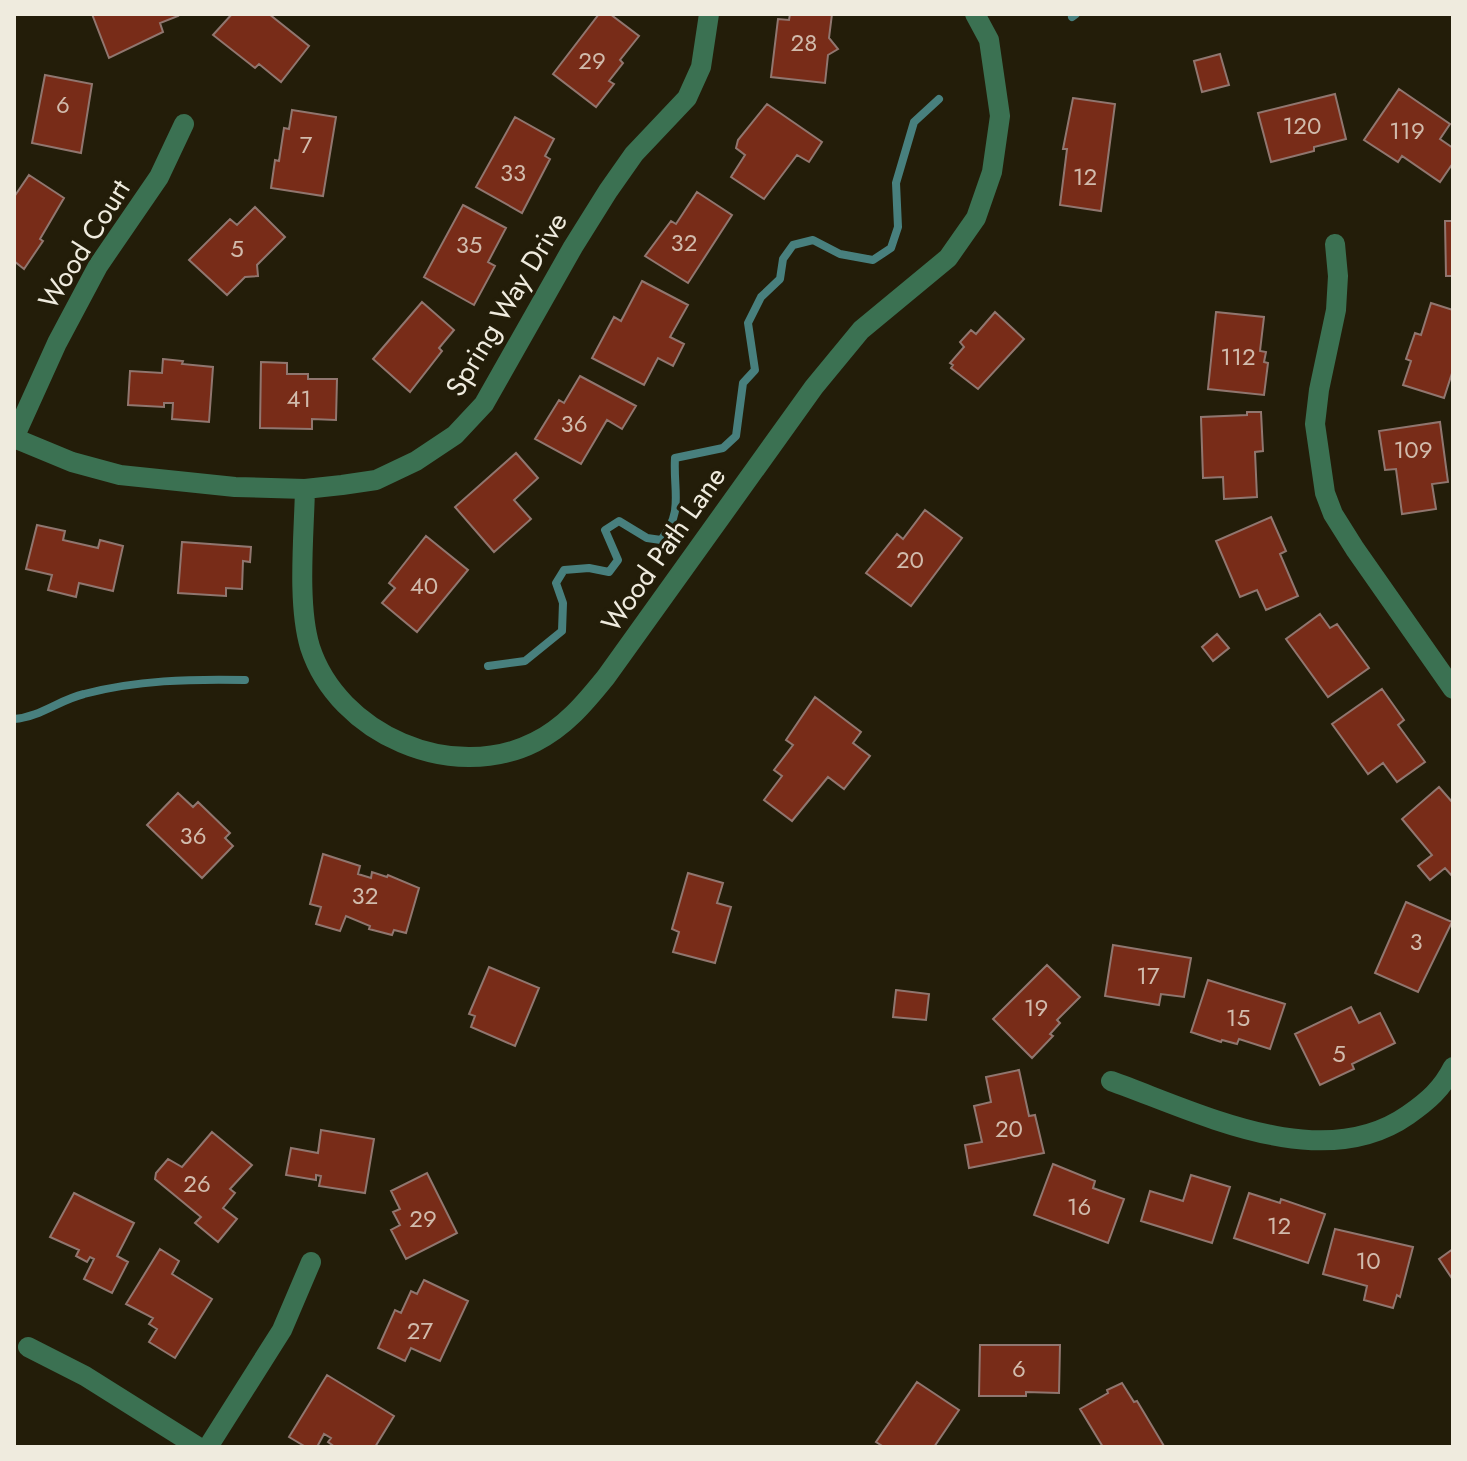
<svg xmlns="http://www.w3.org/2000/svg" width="1467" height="1461" viewBox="0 0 1467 1461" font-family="Jost,sans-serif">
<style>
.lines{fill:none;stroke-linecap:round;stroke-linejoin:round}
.stream{stroke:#48807e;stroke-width:8}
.building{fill:#782c18;stroke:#90766f;stroke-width:2}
.minor{stroke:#3b7152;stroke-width:20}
.labels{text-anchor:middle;stroke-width:7;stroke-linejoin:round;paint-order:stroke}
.number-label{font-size:24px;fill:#d1bbac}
.street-label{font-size:28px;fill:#efebde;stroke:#231d09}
</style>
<rect width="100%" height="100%" fill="#231d09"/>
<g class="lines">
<!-- stream -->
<path class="stream" d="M1072 17 1076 14
M488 666 525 661 562 631 563 603 556 583 564 570 589 568 609 572 618 560 605 530 619 521 647 538 661 540C684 512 673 492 675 458L723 448 736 436 743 383 755 370 748 323 761 297 780 279 783 259 793 245 813 240 840 254 873 260 891 248 898 227 896 183 914 122 939 99
M14 719C40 717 59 700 84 694 137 680 190 679 245 680"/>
</g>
<!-- building -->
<path class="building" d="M92 14H177L178 16 160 23 163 32 109 58Z
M232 14H269L309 46 281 82 259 64 255 68 213 35Z
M599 14H610L639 36 620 60 623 63 609 81 614 84 596 107 553 74Z
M790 14H832L829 38 838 49 828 55 825 83 771 77 778 19 789 20Z
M1220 54 1229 85 1202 92 1194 61Z
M45 75 92 84 81 153 32 143Z
M1399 89 1450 124 1440 139 1453 148V163L1440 182 1402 156 1398 162 1364 140Z
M1335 94 1346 139 1314 147V151L1271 162 1258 113Z
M1073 98 1115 104 1101 211 1060 205 1067 149H1063Z
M767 104 822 142 809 162 797 155 764 199 731 177 745 155 736 148 738 140Z
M292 110 336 117 323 196 271 188 275 160 279 161 284 128 289 129Z
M515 117 554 139 545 156 550 159 522 213 476 187Z
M29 175 64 198 40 239 43 241 24 269 14 261V197Z
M697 192 732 215 688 283 645 256 671 221 676 224Z
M463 205 506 228 488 262 495 266 474 305 424 277Z
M255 207 285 237 257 265 258 276 245 277 227 295 189 260 230 219 237 225Z
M1445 221H1453V276H1446Z
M642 281 688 305 670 337 684 344 673 366 658 358 644 385 592 358 614 317 621 321Z
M422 302 454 330 439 348 442 351 410 392 373 359Z
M1431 303 1453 310V370L1444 398 1403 385 1411 361 1406 359 1415 333 1421 335Z
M995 312 1024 339 978 389 951 368 953 365 950 363 964 347 960 342 971 330 976 334Z
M1216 312 1264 317 1260 351 1266 352 1264 362 1268 363 1264 395 1208 389Z
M163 359 183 361 182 364 213 367 209 422 172 419 173 403H164V407L128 405 130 371 162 373Z
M261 362 287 363V374H308V379H337L336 420 312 419V429L260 428Z
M580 376 636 406 622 429 607 420 581 464 535 439 559 400 564 403Z
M1247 412H1261L1263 451 1255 452 1257 497 1224 499 1223 477 1203 478 1201 417 1247 415Z
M1440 422 1448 482 1432 484 1436 509 1402 514 1396 469 1385 470 1379 431Z
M516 453 538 478 514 500 531 519 494 552 455 507Z
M925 510 962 538 911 606 866 573 897 534 903 539Z
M1271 517 1286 551 1280 554 1298 596 1266 610 1257 590 1240 597 1216 541Z
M37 525 65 531 63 540 98 548 100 540 123 546 113 591 79 583 76 597 48 590 52 575 26 569Z
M426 536 468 570 417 632 382 603 395 588 389 583Z
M182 542 251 547 250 562 243 561 242 589 226 588V596L178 593Z
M1320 614 1330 628 1337 624 1369 668 1328 697 1286 639Z
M1217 634 1229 648 1213 661 1202 647Z
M1382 689 1404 720 1398 725 1425 762 1397 782 1383 763 1368 774 1332 724Z
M815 697 861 732 853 743 870 756 844 789 828 777 792 821 764 800 782 776 774 770 793 745 786 740Z
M1439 787 1453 803V877L1445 868 1430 880 1418 866 1432 855 1402 819Z
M178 793 193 807 198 802 230 833 225 838 233 846 202 878 147 825Z
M323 854 360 866 358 874 371 878 372 872 387 877 388 875 419 888 406 933 394 930 392 935 369 929 370 926 346 916 340 931 316 924 321 907 310 904Z
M688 873 723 883 717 903 731 907 715 963 673 952 679 932 672 929Z
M1406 902 1452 922 1418 992 1375 973Z
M1113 945 1191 958 1184 997 1161 994 1159 1005 1105 996Z
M1047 965 1080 997 1057 1020 1060 1023 1050 1034 1053 1036 1032 1058 993 1019Z
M489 967 539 988 515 1046 471 1027 475 1016 469 1014Z
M1208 980 1285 1004 1270 1049 1239 1039 1237 1044 1222 1040 1221 1042 1191 1032Z
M896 990 929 994 926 1020 893 1017Z
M1351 1007 1359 1023 1380 1013 1395 1043 1352 1064 1354 1069 1320 1085 1295 1034Z
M1019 1070 1029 1116 1035 1115 1044 1153 969 1168 965 1145 982 1142 974 1106 991 1102 986 1077Z
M321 1130 374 1139 365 1193 319 1186 321 1176 316 1175V1180L286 1175 291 1148 318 1153Z
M212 1132 252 1165 230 1189 235 1193 223 1208 237 1219 218 1242 195 1223 201 1217 155 1179 156 1173 168 1159 182 1167Z
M1053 1164 1095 1181 1093 1188 1124 1199 1108 1243 1034 1215Z
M427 1173 457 1233 406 1259 391 1230 400 1225 393 1212 400 1209 391 1191Z
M1191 1175 1230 1187 1212 1243 1141 1221 1150 1191 1183 1201Z
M74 1193 134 1223 117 1256 128 1262 112 1293 84 1279 94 1259 90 1257 87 1262 76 1256 79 1250 50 1237Z
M1249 1193 1280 1203 1281 1199 1325 1214 1308 1263 1234 1238Z
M1335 1229 1413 1247 1400 1297 1397 1295 1393 1308 1364 1300 1367 1286 1323 1274Z
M160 1249 179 1261 172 1274 212 1299 175 1358 149 1342 157 1329 149 1324 153 1318 126 1304Z
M1453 1249V1280L1439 1259Z
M424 1280 468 1301 440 1361 411 1348 405 1361 378 1348 395 1310 401 1313 411 1291 417 1294Z
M980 1345H1060L1059 1393 1026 1392V1396H979Z
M327 1375 394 1416 375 1447H335L328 1442 331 1438 324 1434 317 1447H306L289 1437Z
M917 1382 959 1410 934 1447H884L876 1442Z
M1122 1383 1134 1402 1137 1401 1164 1446 1103 1447 1080 1409 1108 1393 1107 1390Z"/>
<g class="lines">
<!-- minor -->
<path class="minor" d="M1335 244 1338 276 1336 310 1319 390 1315 424 1325 493 1333 514 1355 549 1453 689
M14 438 72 462 120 475 235 487 305 489 342 485 376 480 416 461 455 435 484 404 573 247 608 191 634 154 687 98 701 67 709 14
M14 438 57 343 98 266 159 177 184 124
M305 489C304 535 297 604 310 647 338 734 452 784 535 742 565 727 585 703 606 677L814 387 861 330 948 258 976 218 992 172 1000 116 989 40 975 14
M1111 1081C1198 1112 1321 1176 1408 1115 1428 1101 1442 1089 1453 1067
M28 1347 85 1376 198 1447
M208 1447 282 1330 311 1262"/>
</g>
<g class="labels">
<!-- number labels -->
<g class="number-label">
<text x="804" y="51">28</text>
<text x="592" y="69">29</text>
<text x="63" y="113">6</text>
<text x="1302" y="134">120</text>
<text x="1407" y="139">119</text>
<text x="306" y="153">7</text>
<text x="513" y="181">33</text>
<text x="1085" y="185">12</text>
<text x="684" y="251">32</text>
<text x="469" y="253">35</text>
<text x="237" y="257">5</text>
<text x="1238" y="365">112</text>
<text x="299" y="407">41</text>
<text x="574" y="432">36</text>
<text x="1413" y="458">109</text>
<text x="910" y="568">20</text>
<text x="424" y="594">40</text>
<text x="193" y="844">36</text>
<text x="365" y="904">32</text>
<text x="1416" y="950">3</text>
<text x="1148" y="984">17</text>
<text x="1036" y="1016">19</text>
<text x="1238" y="1026">15</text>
<text x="1339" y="1062">5</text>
<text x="1009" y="1137">20</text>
<text x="197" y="1192">26</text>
<text x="1079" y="1215">16</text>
<text x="423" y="1227">29</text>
<text x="1279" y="1234">12</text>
<text x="1368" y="1269">10</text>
<text x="420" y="1339">27</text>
<text x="1019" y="1377">6</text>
</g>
<!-- street labels -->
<g class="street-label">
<text transform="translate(84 244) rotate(-58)" y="10">Wood Court</text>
<text transform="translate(506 304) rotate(-59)" y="10">Spring Way Drive</text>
<text transform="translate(663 549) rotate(-55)" y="10">Wood Path Lane</text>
</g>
</g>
<!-- border -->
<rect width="1467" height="1461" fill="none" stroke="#efebde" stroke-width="32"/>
</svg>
